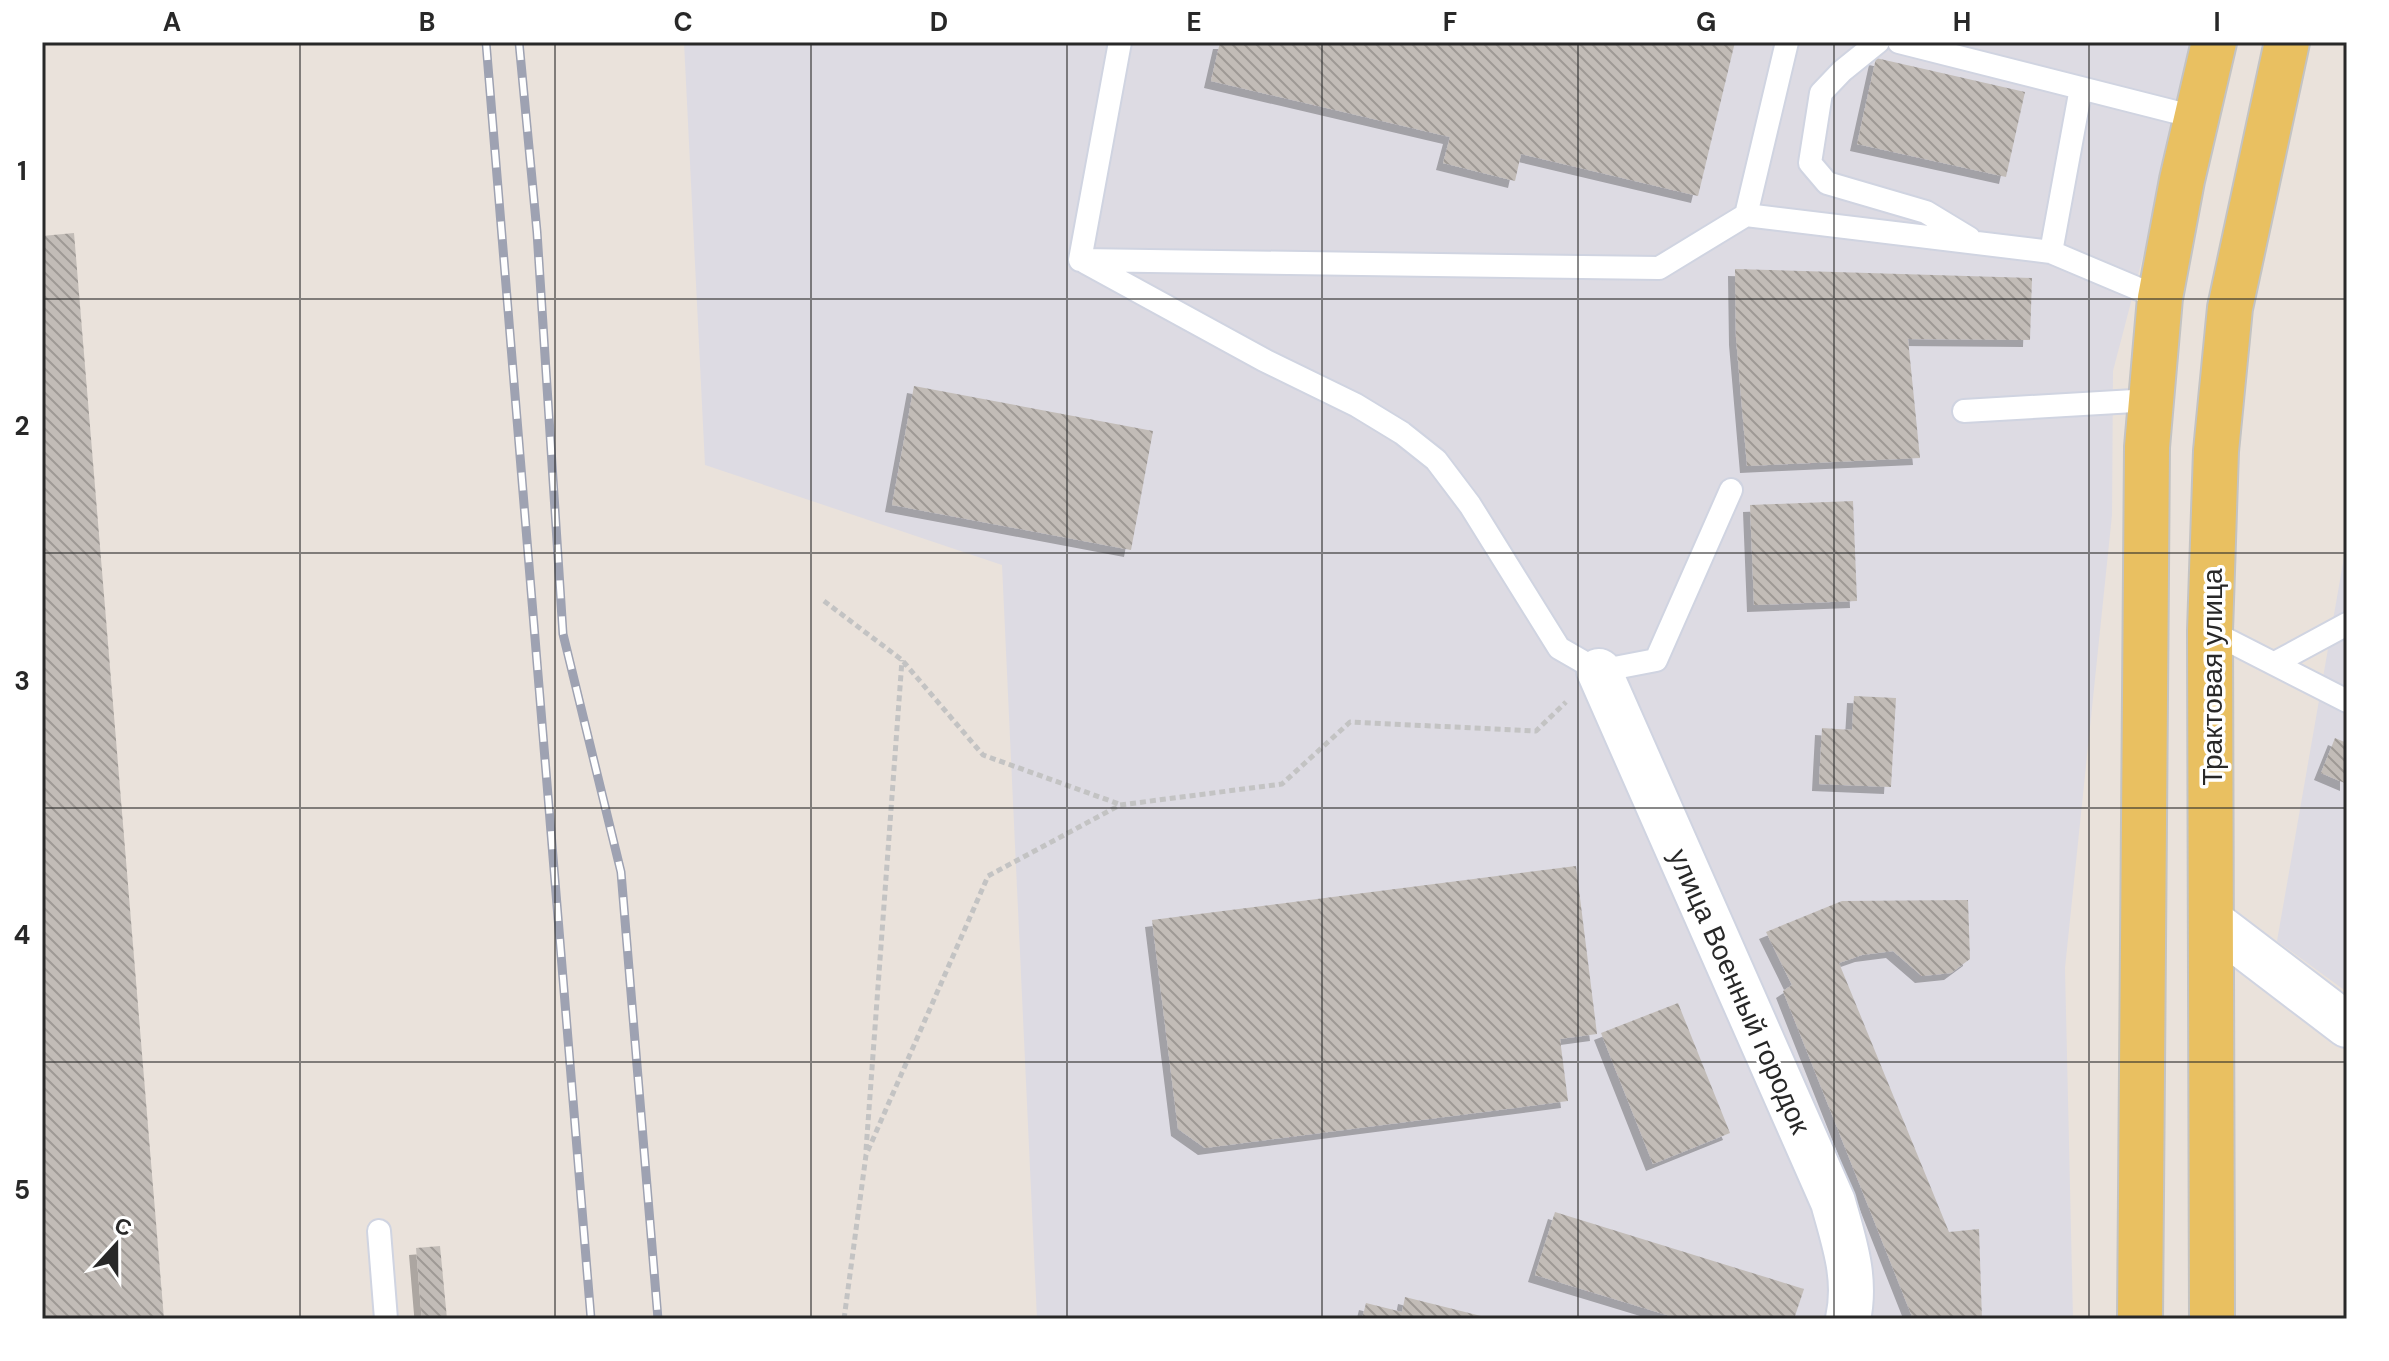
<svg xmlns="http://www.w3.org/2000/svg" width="2389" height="1361" viewBox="0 0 2389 1361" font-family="'DM Sans',sans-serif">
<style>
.industrial{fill:#dddbe3}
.building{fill:url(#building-back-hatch);filter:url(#shadow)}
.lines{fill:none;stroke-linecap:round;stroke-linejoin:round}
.service-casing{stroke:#d0d4e1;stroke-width:26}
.minor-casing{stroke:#d0d4e1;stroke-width:48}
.primary-casing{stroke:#c3c3c3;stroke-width:48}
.path{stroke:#c3c3c3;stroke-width:5;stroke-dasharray:6 4;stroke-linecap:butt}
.service{stroke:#fff;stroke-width:22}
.minor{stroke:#fff;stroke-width:44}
.primary{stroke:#e9c061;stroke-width:44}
.rail-casing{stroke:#9ea2b2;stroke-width:9}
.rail{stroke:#fff;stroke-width:6;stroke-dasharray:18;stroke-linecap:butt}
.grid{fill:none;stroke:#282828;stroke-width:2;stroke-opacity:0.55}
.labels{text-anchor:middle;stroke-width:7;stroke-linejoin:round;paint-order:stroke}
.street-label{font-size:28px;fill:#282828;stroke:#fff}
.neatline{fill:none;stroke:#282828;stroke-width:3}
.grid-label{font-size:26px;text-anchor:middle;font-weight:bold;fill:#282828}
</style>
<defs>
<pattern id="building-back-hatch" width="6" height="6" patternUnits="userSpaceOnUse" patternTransform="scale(2)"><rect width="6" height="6" fill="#c2bcb7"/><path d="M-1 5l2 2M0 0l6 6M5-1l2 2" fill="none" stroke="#9e9995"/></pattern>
<filter id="shadow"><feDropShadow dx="-7" dy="7" stdDeviation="0" flood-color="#0004"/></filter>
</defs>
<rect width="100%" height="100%" fill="#eae2db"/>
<!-- industrial -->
<path class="industrial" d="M684 42H2199L2113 371 2112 515 2065 968 2073 1319H1037L1002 565 705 465Z
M2347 540V992L2277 941Z"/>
<!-- building -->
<path class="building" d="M1220 42H1735L1698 196 1521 154 1515 181 1443 163 1450 137 1211 81Z
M1876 58 2025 92 2006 177 1857 144Z
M74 233 164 1319H42V236Z
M1735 269 2032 278 2030 340 1908 339 1920 458 1747 466 1736 338Z
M914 386 1153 431 1131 550 892 505Z
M1853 501 1857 601 1754 605 1750 505Z
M1854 696 1896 698 1891 787 1819 784 1822 728 1852 730Z
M2335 738 2347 743V784L2321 773Z
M1576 866 1597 1034 1560 1039 1568 1101 1205 1148 1178 1129 1152 920Z
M1968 900 1970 959 1951 973 1922 976 1893 951 1862 955 1839 963 1949 1232 1979 1229 1982 1319H1913L1783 991 1792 985 1766 932 1842 901Z
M1678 1003 1730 1133 1653 1164 1601 1033Z
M1555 1212 1804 1289 1794 1319H1680L1535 1275Z
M440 1246 447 1319H422L416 1248Z
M1405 1297 1489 1318V1319H1362L1366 1303 1402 1312Z"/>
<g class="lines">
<!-- service casing -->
<g class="service-casing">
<path id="service" d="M1120 42 1080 260 1659 268 1746 215 2051 252 2160 298
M1878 42 1842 71 1821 93 1810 163 1827 183 1926 212 1969 238
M1899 42 2195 117
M1746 215 1787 42
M2051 252 2081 88
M1085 262 1264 360 1356 405 1402 433 1436 460 1470 505 1559 648 1599 671 1656 660 1731 490
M1964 411 2151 400
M2210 631 2347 701
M2275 663 2347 624
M379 1231 386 1319"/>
</g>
<!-- minor casing -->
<g class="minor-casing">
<path id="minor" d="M1599 671 1833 1202C1844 1242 1857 1278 1848 1319
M2212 922 2347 1025"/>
</g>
<!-- primary casing -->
<g class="primary-casing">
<path id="primary" d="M2140 1319 2147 447 2160 298 2182 180 2214 42
M2212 1319 2210 631 2216 451 2230 308 2287 42"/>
</g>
<!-- path -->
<path class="path" d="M824 601 902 660 983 755 1119 804
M866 1150 902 660
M844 1319 866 1155 988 876 1120 805 1282 784 1350 722 1536 731 1566 702"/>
<!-- service -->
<use href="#service" class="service"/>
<!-- minor -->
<use href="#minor" class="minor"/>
<!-- primary -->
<use href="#primary" class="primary"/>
<!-- rail casing -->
<g class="rail-casing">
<path id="rail" d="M486 42 591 1319
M519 42 537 232 563 634 621 872 658 1319"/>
</g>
<!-- rail -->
<use href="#rail" class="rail"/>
</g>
<!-- grid -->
<path class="grid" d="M300 42V1319M555 42V1319M811 42V1319M1067 42V1319M1322 42V1319M1578 42V1319M1834 42V1319M2089 42V1319M42 299H2347M42 553H2347M42 808H2347M42 1062H2347"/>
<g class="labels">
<!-- street labels -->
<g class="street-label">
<text transform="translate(2212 677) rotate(-90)" y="10">Трактовая улица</text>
<text transform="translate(1740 991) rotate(66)" y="10">улица Военный городок</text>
</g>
</g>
<!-- border -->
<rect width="2389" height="1361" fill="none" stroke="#ffffff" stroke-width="88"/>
<!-- north arrow -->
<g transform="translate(116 1245) rotate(21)" stroke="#ffffff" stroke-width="6" paint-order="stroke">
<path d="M0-6L14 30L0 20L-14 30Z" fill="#282828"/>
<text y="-12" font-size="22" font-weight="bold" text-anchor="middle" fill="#282828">С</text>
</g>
<rect x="44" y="44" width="2301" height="1273" class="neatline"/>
<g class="grid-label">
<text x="172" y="31">A</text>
<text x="427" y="31">B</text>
<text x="683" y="31">C</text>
<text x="939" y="31">D</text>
<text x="1194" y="31">E</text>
<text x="1450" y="31">F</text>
<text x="1706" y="31">G</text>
<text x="1962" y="31">H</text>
<text x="2217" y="31">I</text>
<text x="22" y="180">1</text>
<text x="22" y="435">2</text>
<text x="22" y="690">3</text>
<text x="22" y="944">4</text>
<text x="22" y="1199">5</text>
</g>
</svg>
